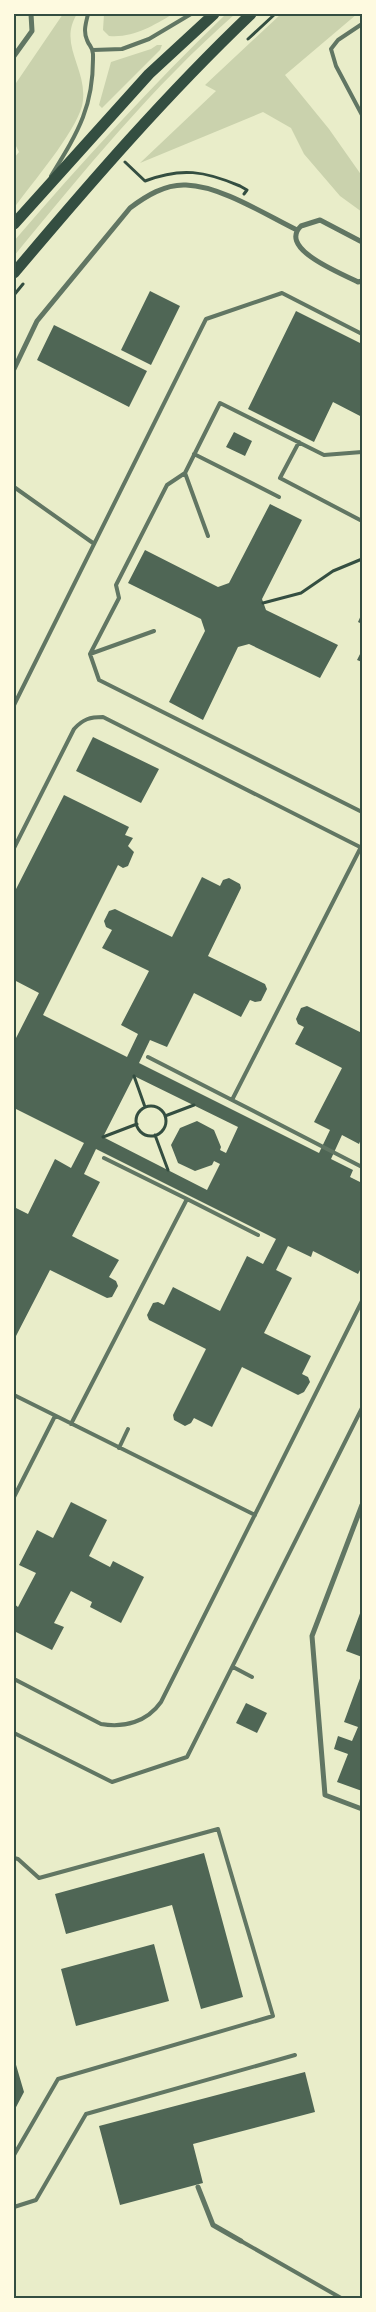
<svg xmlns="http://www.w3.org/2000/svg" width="376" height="2312" viewBox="0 0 376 2312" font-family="Quicksand,sans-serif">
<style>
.green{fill:#cad2ad}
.building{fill:#4f6655;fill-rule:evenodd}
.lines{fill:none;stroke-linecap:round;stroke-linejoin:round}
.path{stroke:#344e41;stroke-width:3}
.service{stroke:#617663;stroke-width:4}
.minor{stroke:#617663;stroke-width:5}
.primary{stroke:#344e41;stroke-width:11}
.neatline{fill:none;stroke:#344e41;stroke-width:2}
</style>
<rect width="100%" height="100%" fill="#e9edc9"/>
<!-- green -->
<path class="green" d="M63 14H77C57 46 90 70 82 106 75 133 32 183 14 208V158L19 152 14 142V86Z
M104 14H173C152 26 134 38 109 36L103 30Z
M226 14H235C153 86 83 172 14 256V241C82 162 151 86 226 14Z
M281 14H357L285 75 329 129 362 176V212L340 196 304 154 291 128 263 112 140 163 216 91 205 85Z
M157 45H162L160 50 102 108 99 105 111 62 151 49Z"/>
<!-- building -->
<path class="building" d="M150 291 180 306 151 365 121 350Z
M296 311 362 344V417L333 402 314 442 248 409Z
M54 325 147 371 129 407 37 360Z
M234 432 252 441 245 456 226 447Z
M270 504 302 520 262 599 266 610 338 645 320 678 249 644 238 647 203 720 169 702 205 631 201 619 128 583 145 550 218 587 229 583Z
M362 613V624L358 622Z
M362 650V662L357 660Z
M93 737 159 769 141 803 76 771Z
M64 795 129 827 125 835 133 838 128 846 134 852 128 866 123 868 118 865 43 1015 127 1057 138 1034 121 1025 149 971 102 948 112 930 106 927 104 921 109 911 115 909 172 937 202 877 220 886 223 880 229 878 240 884 241 888 208 956 265 984 267 989 261 1001 255 1002 250 1000 241 1017 194 993 167 1047 150 1040 139 1063 319 1153 330 1130 314 1122 342 1068 295 1044 304 1027 298 1024 296 1019 301 1008 307 1006 362 1033V1137L359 1144 342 1135 331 1159 353 1170 350 1177 362 1183V1266L358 1274 313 1251 311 1257 288 1246 276 1270 292 1278 264 1333 311 1356 302 1374 308 1377 310 1382 304 1392 298 1395 242 1367 212 1427 194 1418 191 1423 185 1426 174 1420 173 1415 206 1349 149 1320 147 1315 153 1303 158 1302 164 1305 173 1287 220 1311 247 1256 263 1264 276 1239 96 1149 84 1174 100 1182 72 1236 119 1260 109 1277 116 1281 118 1286 112 1297 107 1298 50 1270 16 1336 14 1337V1207L28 1214 55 1159 71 1168 84 1143 14 1108V1039L15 1040 39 993 14 980V893ZM134 1076 238 1127 226 1153 220 1150 221 1147 214 1130 197 1121 180 1128 171 1145 178 1163 195 1171 212 1165 214 1161 220 1164 207 1190 103 1137Z
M71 1502 107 1520 89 1556 110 1567 113 1561 144 1577 121 1623 90 1607 92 1602 71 1591 54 1623 64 1627 52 1650 14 1631V1604L18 1607 36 1573 19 1565 37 1530 53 1538Z
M362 1608V1657L346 1651Z
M362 1673V1791L337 1782 348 1754 334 1749 338 1736 352 1741 358 1727 344 1722Z
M246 1703 267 1713 257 1733 236 1723Z
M204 1853 243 1997 201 2009 172 1905 66 1934 55 1894Z
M154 1944 169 2001 76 2026 61 1969Z
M14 2058 24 2092 14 2111Z
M305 2072 315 2112 193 2144 203 2183 120 2205 99 2126Z"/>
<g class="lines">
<!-- path -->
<path class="path" d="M248 39 275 14
M125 162 145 181C181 167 205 171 240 186L247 190 244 194
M14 295 23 284
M263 603 301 593 333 571 362 559
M134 1076 145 1107
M136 1121a15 15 0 1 1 30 0a15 15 0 1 1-30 0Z
M165 1116 194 1105
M155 1135 168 1170
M103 1137 137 1124"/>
<!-- service -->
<path class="service" d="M362 24 338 40 331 49 336 66 362 115
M93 50 122 49 149 39 191 14
M51 176C78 132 94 107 93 54 93 47 89 46 87 40 83 31 86 23 88 14
M299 442 280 478 362 521
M362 452 324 455 220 403 185 473 167 485 116 585 119 598 90 654 99 680 362 812
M194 454 279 497
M185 473 208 536
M14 487 93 543
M90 654 154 631
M14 705 206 319 282 293 362 334
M14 848 74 729C83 719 90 717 103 717L362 848
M148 1057 232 1100 361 847
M232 1100 362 1167
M187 1199 258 1235
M14 1395 255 1515
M71 1424 187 1199 104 1158
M119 1448 128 1429
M14 1497 55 1416
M233 1667 252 1677
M14 1679 101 1724C124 1728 147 1722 161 1702L362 1301
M14 1733 112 1782 187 1757 362 1408
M14 1858 18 1859 39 1878 218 1829 273 2016 58 2079 14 2155
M362 1974V1997
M14 2207 36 2200 86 2114 295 2055
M241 2241 341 2298"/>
<!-- minor -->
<path class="minor" d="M14 56 32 31 31 14
M362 242 320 220 301 226C277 249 343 274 358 282L362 281
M14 369 37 321 130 208C146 196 165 184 186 185 221 186 266 215 297 230
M362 1505 312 1636 325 1795 362 1809
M198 2187 213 2225 241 2241"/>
<!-- primary -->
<path class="primary" d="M14 224 149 74 214 14
M14 273C89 184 166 95 251 14"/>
</g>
<!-- border -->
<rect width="376" height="2312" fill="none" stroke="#fefae0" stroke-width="30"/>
<rect x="15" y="15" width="346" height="2282" class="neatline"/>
</svg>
